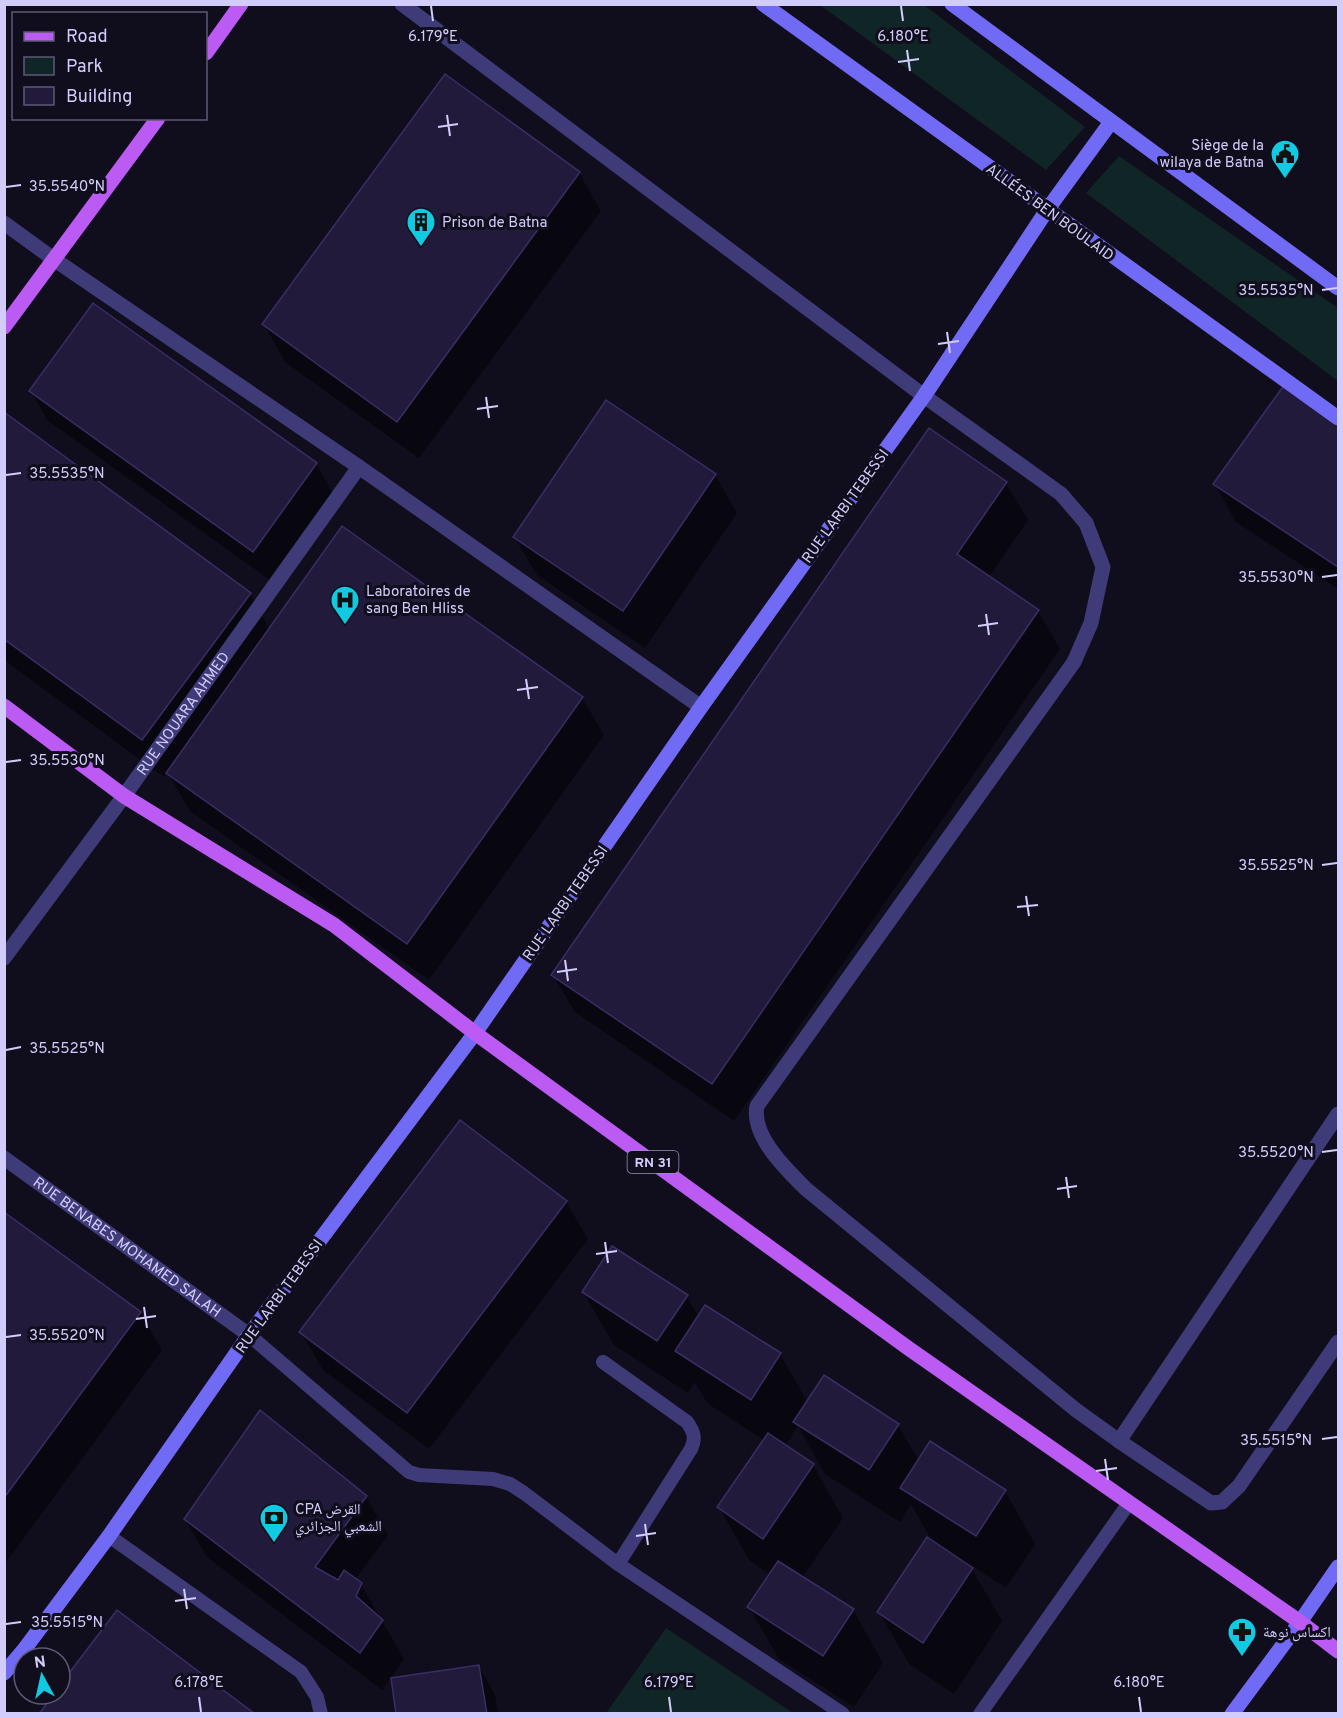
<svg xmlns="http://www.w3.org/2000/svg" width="1343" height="1718" viewBox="0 0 1343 1718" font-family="Overpass,'Noto Naskh Arabic',sans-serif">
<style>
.green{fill:#102525}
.shadow{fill:#0007}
.building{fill:#221a3b;stroke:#3a2e66;stroke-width:1.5}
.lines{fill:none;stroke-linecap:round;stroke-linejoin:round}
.lane{stroke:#3e3b78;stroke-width:14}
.street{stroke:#3e3b78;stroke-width:15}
.secondary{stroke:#706af4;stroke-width:15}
.primary{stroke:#bc5bf3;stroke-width:15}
.ticks{fill:none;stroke:#d2ccfb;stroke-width:2}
.labels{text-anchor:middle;stroke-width:6;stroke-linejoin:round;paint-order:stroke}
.shield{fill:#100d1c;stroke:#9893b8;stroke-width:1.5}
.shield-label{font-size:14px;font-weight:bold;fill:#d2ccfb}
.poi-label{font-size:15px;fill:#d2ccfb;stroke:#100d1c;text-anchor:start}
.street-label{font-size:15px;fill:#d2ccfb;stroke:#100d1c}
.ticks-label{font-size:15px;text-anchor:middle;fill:#d2ccfb;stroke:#100d1c;stroke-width:6;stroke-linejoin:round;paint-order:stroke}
</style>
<rect width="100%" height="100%" fill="#100d1c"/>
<!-- green -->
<path class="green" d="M820 5H924L1085 127 1046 170Z
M1119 156 1338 308V381L1086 193Z
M666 1628 793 1713H606Z"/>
<!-- shadow -->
<path class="shadow" d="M579 173 601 211 419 458 285 362 264 324Z
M31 391 316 464 333 493 270 580 47 420Z
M4 414 250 594 270 630 582 698 604 735 429 980 190 811 167 772 164 777 4 660Z
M1338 421V589L1236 522 1215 484Z
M715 475 737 513 645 648 537 575 515 538Z
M1006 483 1028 520 989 577 1038 611 1060 649 734 1121 575 1012 553 975Z
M566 1202 588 1239 429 1449 323 1370 301 1332Z
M4 1214 140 1313 162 1350 4 1565Z
M583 1292 686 1296 699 1317 780 1354 808 1403 898 1425 919 1461 1005 1491 1035 1544 1006 1588 969 1564 1002 1621 954 1694 909 1664 879 1612 933 1543 911 1504 900 1522 825 1474 798 1426 785 1446 813 1465 843 1518 802 1578 853 1610 883 1663 854 1707 779 1659 749 1607 771 1575 749 1560 719 1507 765 1441 707 1403 695 1382 688 1393 614 1345Z
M366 1497 388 1535 355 1580 361 1584 404 1659 382 1690 207 1557 185 1519Z
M479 1666 495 1695 498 1714H398Z"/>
<!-- building -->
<path class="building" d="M445 74 580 172 397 422 262 324Z
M93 303 317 463 253 552 29 391Z
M1287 381 1338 419V567L1213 484Z
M606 400 716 474 623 611 513 537Z
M4 412 251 593 142 740 4 639Z
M929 428 1007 482 957 554 1039 610 712 1084 551 975Z
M342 526 583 697 407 944 166 773Z
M460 1120 567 1201 407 1413 299 1332Z
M4 1212 141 1312 4 1498Z
M612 1246 688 1295 657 1341 582 1292Z
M705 1305 781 1353 751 1400 675 1351Z
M824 1375 899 1424 869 1470 793 1422Z
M260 1410 367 1496 315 1567 338 1580 344 1570 362 1583 356 1596 383 1620 360 1653 184 1519Z
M768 1433 814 1464 763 1539 717 1507Z
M930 1441 1006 1490 976 1536 900 1488Z
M927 1537 973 1568 923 1643 877 1612Z
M778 1561 854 1609 823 1656 747 1607Z
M117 1610 255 1714H39L54 1694H60V1685Z
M479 1665 487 1714H396L391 1678Z"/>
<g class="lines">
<!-- lane -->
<path class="lane" d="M249 1335 409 1472 419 1475 493 1479 510 1484 524 1493 618 1564 843 1714
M603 1362 687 1422C694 1432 696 1438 691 1449L618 1564
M109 1536 301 1672 317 1697 321 1714
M980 1714 1129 1503"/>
<!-- street -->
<g class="street">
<path d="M402 4 924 396 1061 494 1086 523 1103 567 1091 623 1074 662 757 1106C751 1136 786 1169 806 1189L1076 1410 1119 1441 1211 1503 1222 1502 1239 1486 1338 1342"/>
<path d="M4 223 55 260 359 467 701 707"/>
<path id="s1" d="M4 958 124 796 359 467"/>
<path id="s2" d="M4 1158 249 1335"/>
<path d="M1119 1441 1338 1114"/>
</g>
<!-- secondary -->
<path class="secondary" d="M763 4 1338 418
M952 4 1338 288
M4 1673 23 1651 109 1536 249 1335 475 1033 701 707 924 396 1047 210 1111 122
M1232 1714 1300 1622 1338 1567"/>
<!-- primary -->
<path class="primary" d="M206 53 241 4
M4 327 158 118
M4 706 124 796 334 925 475 1033 908 1348 1300 1622 1338 1651"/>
</g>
<!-- ticks -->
<path class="ticks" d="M431 6 433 21M901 6 903 21M907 50 910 71M898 62 919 59M447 115 450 136M438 127 458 124M6 187 21 185M1322 290 1337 288M947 332 950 353M938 344 959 341M486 397 489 418M477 409 498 406M6 475 21 473M1322 577 1337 575M986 614 989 635M978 626 998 623M526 679 529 699M517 690 538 687M6 762 21 760M1322 865 1337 863M1026 896 1029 916M1017 907 1038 905M565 960 568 981M557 972 577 969M6 1050 21 1047M1322 1152 1337 1150M1066 1177 1069 1198M1057 1189 1077 1186M605 1242 608 1263M596 1254 617 1251M144 1307 147 1328M136 1319 156 1316M6 1337 21 1335M1322 1439 1337 1437M1105 1459 1108 1480M1096 1471 1117 1468M645 1524 648 1545M636 1536 656 1533M184 1589 187 1609M175 1601 196 1598M6 1624 21 1622M199 1697 201 1712M669 1697 671 1712M1139 1697 1141 1712"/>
<!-- icons -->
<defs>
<g id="civic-pin" transform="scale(1.5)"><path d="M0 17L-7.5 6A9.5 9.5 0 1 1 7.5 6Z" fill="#11cae2" stroke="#100d1c"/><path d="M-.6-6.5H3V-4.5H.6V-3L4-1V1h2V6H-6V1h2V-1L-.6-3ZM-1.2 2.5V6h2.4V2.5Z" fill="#111"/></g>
<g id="building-pin" transform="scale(1.5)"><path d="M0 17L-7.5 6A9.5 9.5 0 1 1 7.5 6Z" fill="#11cae2" stroke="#100d1c"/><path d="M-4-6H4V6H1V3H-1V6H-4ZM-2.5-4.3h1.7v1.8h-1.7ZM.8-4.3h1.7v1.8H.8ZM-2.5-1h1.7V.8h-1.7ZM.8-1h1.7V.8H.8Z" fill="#111"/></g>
<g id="hospital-pin" transform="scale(1.5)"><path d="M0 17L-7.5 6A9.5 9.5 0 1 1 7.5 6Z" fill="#11cae2" stroke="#100d1c"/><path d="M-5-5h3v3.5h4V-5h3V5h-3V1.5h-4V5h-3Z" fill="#111"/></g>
<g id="bank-pin" transform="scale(1.5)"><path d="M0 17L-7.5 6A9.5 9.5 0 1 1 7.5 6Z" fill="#11cae2" stroke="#100d1c"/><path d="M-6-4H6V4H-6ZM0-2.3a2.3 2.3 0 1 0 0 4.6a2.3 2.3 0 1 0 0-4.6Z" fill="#111"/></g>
<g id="pharmacy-pin" transform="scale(1.5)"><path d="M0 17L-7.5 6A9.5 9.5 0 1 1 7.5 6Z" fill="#11cae2" stroke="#100d1c"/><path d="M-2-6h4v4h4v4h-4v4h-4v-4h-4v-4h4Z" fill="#111"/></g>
</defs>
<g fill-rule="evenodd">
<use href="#civic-pin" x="1285" y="154"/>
<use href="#building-pin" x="421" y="222"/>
<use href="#hospital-pin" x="345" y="600"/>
<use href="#bank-pin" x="274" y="1518"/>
<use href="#pharmacy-pin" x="1242" y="1632"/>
</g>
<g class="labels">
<!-- shield labels -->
<rect class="shield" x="627.5" y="1151" width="51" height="22" rx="4.5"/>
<g class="shield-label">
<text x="653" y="1167">RN 31</text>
</g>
<!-- poi labels -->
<g class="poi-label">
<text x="1264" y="150" text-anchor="end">Siège de la<tspan x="1264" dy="17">wilaya de Batna</tspan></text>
<text x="442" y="227">Prison de Batna</text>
<text x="366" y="596">Laboratoires de<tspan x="366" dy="17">sang Ben Hliss</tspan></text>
<text x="295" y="1514">CPA القرض<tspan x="295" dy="17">الشعبي الجزائري</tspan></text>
<text x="1263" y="1637">اكساس نوهة</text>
</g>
<!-- street labels -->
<g class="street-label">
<text transform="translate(1050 212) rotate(36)" y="5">ALLÉES BEN BOULAID</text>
<text transform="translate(845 506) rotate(-54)" y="5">RUE LARBI TEBESSI</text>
<text dy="5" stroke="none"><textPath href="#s1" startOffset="303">RUE NOUARA AHMED</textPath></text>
<text transform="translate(565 903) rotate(-55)" y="5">RUE LARBI TEBESSI</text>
<text dy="5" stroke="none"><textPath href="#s2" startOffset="152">RUE BENABES MOHAMED SALAH</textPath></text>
<text transform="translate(279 1296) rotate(-54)" y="5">RUE LARBI TEBESSI</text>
</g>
</g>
<g class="ticks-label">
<text x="433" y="41">6.179°E</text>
<text x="903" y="41">6.180°E</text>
<text x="67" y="191">35.5540°N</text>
<text x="1276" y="295">35.5535°N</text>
<text x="67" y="478">35.5535°N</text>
<text x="1276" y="582">35.5530°N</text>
<text x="67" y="765">35.5530°N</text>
<text x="1276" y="870">35.5525°N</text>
<text x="67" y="1053">35.5525°N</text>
<text x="1276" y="1157">35.5520°N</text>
<text x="67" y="1340">35.5520°N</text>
<text x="1276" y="1445">35.5515°N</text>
<text x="67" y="1627">35.5515°N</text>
<text x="199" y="1687">6.178°E</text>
<text x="669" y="1687">6.179°E</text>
<text x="1139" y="1687">6.180°E</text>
</g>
<!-- border -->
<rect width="1343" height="1718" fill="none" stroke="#d2ccfb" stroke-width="12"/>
<!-- legend -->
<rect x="12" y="12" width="195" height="108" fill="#100d1c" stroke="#5e5975" stroke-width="1.5"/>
<rect x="24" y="32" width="30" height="9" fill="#bc5bf3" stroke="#5e5975" stroke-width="1.5"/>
<text x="66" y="42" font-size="18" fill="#d2ccfb">Road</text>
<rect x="24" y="57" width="30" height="18" fill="#102525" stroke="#5e5975" stroke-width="1.5"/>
<text x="66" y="72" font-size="18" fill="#d2ccfb">Park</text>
<rect x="24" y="87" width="30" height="18" fill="#221a3b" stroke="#5e5975" stroke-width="1.5"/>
<text x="66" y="102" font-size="18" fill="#d2ccfb">Building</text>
<!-- north arrow -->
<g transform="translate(42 1676) rotate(352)"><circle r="28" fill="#100d1c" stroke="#5e5975" stroke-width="1.5"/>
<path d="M0-4.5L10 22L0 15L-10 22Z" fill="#11cae2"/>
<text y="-9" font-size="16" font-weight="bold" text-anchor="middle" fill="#d2ccfb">N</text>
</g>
</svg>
